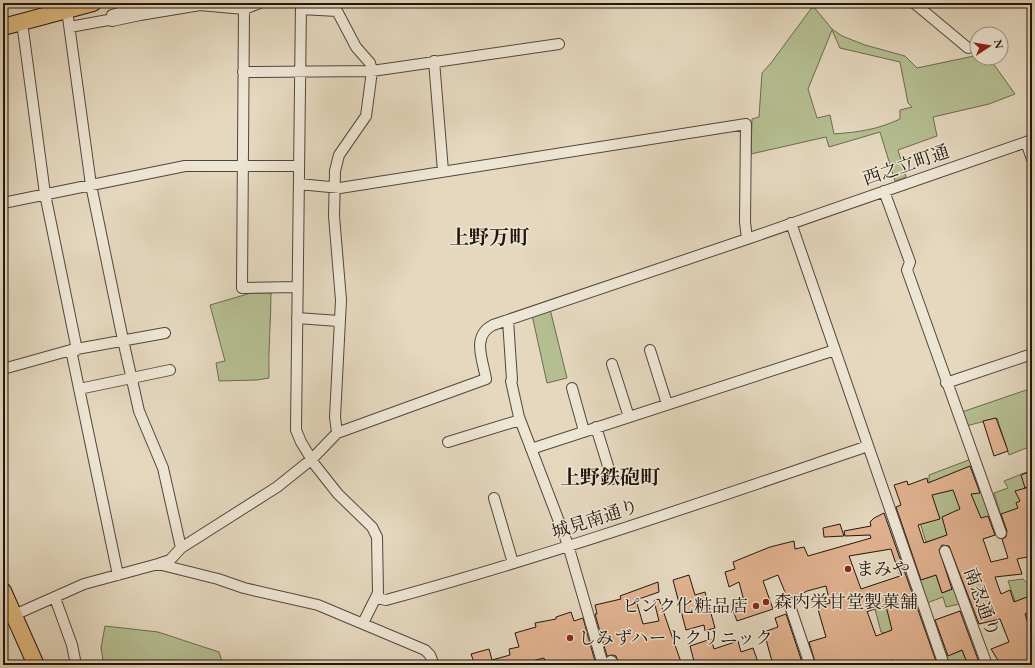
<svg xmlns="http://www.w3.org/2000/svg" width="1035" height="668" viewBox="0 0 1035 668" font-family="'EB Garamond','Noto Serif JP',serif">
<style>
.green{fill:#b5bf92;stroke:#6c6a50;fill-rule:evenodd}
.building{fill:#e2b391;stroke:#22160d;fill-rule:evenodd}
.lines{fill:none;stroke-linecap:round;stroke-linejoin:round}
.minor-casing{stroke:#53463a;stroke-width:12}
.tertiary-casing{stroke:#53463a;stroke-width:14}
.trunk-casing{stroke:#22160d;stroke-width:18}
.minor{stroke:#eee6d5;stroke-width:10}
.tertiary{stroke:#eee6d5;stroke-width:12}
.trunk{stroke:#e2bc80;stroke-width:16}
.poi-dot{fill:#8f2418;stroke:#eee6d5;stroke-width:1.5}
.labels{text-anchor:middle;stroke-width:3;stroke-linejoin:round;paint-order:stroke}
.street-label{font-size:18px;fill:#22160d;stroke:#eee6d5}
.poi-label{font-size:18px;fill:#22160d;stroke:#eee6d5;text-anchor:start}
.quarter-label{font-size:20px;font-weight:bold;fill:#22160d;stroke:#eee6d5}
</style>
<rect width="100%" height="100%" fill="#e5d8bf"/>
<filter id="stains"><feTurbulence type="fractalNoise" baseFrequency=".005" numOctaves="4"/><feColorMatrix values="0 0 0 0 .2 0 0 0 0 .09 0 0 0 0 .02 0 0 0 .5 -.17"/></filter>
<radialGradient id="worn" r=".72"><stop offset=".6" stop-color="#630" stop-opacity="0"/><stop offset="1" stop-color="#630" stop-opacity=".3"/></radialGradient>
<!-- green -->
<path class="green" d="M813 6 832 29 842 36 865 45 905 56 917 68 974 56H977V58L990 59 1015 94 989 104 933 117 937 136 898 150 906 177 895 181 880 132 829 147 826 137 751 154 752 119 759 117 762 73 771 63ZM832 30 840 48 900 62 908 103 912 107 900 110V119C876 130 859 132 834 134L830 115 817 118 808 89Z
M251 293H271C271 321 268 349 269 378L257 380 219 381 216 363 225 361 210 305Z
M550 309 567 378 547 383 532 315Z
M1032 388V449L1029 447 1009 455 997 418 966 426 962 412Z
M974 458 1001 533 948 550 944 537 926 542 911 493 929 486V475Z
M1032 470V522L1006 531 994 493 1008 488 1004 481Z
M936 575 942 593 958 587 964 603 946 607 943 597 927 603 920 580Z
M1023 579 1027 583 1032 582V637L1019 613 1008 581Z
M890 597 892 630 886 633 881 632 875 609 867 612V609Z
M105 626 158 632 219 652 223 665H104L101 648Z
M949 642 953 654 962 650 968 665H948L940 644Z"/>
<!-- building -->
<path class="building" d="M996 418 1008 451 994 456 983 421Z
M970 466 980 493 971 494 981 518 988 516 995 535 983 539 991 562 1008 558 1002 539 1006 537 1007 531 1001 514 1018 508 1016 503 1020 501 1015 491 1029 487 1032 496V556L1017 559 1022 574 995 577 1001 594 1010 590 1014 602 1032 595V611L1025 614 1032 636V645L1029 646 1032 665H1001L991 649 1009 642 1000 619 979 624 949 546 942 545 939 550 952 589 942 593 936 575 921 580 896 507 901 505 894 485 907 481 908 485 927 478 928 483ZM953 490 960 509 942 517 947 535 924 543 918 525 940 519 932 495Z
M1029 472 1032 485 1025 488 1021 475Z
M884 513 937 664 894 665 893 660 875 665H816L809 642 826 637 817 606 830 603 826 586 807 591 796 597 798 600 795 601 793 598 787 597 778 575 763 581 773 609 737 621 731 605 744 601 739 582 729 587 725 572 735 569 733 562 770 547 794 541 795 549 804 547 808 556 871 538 870 535 845 536 844 531 871 526 870 522 874 518ZM891 549 900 576 861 589 849 556ZM886 606 892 630 876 636 867 611Z
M840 524 844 536 824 537 823 528Z
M689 575 695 595 705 592 715 628 705 631 704 625 686 630 673 580Z
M658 582 659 592 636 600 643 624 659 621 654 601 659 599 682 665H619L616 656 612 655 607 656 595 614H597L595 605 621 599 620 596Z
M960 611 980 665H968L962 650 948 656 935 620Z
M571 612 574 621 583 618 596 665H586L585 660 558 665H546L544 658 516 665H475L471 654 489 649 492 660 510 655 509 649 519 647 515 633 536 627 535 623 556 619V617Z
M786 614 803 665H773L764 632 778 627 775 618Z
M711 639 714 649 738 641 741 652 753 648 759 665H695L690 646Z"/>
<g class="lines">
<!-- minor casing -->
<g class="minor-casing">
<path id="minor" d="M145 3 146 5 112 15V21L140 15 200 5 244 9 242 288 297 287
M301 3 296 430 301 442 315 465 338 494 372 527 377 537 378 593 363 623
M914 3 968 48
M244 9 260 3
M301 9 337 11 356 47 370 63 372 71 366 116 339 155 335 171 334 216 341 300 335 417 337 433
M67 10 91 185 123 340 139 411 163 468 181 548
M22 22 45 194 77 350
M70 27 108 20 112 21
M434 61 443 171
M243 72 372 71 559 44
M1026 142 1032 159
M299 184 340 188 746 124 745 222 747 239
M884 191 910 262 907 270 1001 533
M3 203 185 166H298
M791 223 944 665
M297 318 339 321
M508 320 512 380 511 381 519 417 568 545 603 665
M71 350 118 575
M650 350 667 404
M612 364 629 417
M3 369 71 350 165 333
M946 383 1032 354
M572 388 584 431
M79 389 170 370
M596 427 612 479
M448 442 520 420
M531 449 835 350
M494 498 513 563
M945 551 987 665
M158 564 170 560 181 548 277 487 312 459 337 433 486 379C483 360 471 336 493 325L747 239 1032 140
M55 598 72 645 76 665
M377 598 386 600C549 556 709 500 868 446
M789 603 810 665
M3 620 84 584 158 564 218 579 244 588 318 605 425 650 430 655 434 665"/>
</g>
<!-- tertiary casing -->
<g class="tertiary-casing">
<path id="tertiary" d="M611 662 612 665"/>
</g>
<!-- trunk casing -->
<g class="trunk-casing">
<path id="trunk" d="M3 27 93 3
M3 591 36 665"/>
</g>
<!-- minor -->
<use href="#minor" class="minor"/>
<!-- tertiary -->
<use href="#tertiary" class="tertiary"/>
<!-- trunk -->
<use href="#trunk" class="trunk"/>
</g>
<!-- markers -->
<g class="poi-dot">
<circle cx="848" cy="569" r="4"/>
<circle cx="766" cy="602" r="4"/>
<circle cx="756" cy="606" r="4"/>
<circle cx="570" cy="638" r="4"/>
</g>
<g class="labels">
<!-- street labels -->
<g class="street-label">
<text transform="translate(906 165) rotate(-19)" y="6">西之立町通</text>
<text transform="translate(595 519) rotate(-18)" y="6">城見南通り</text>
<text transform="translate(982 602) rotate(70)" y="6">南忍通り</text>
</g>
<!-- poi labels -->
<g class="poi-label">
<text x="856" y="575">まみや</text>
<text x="774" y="608">森内栄甘堂製菓舗</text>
<text x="748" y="612" text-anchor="end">ピンク化粧品店</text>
<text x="578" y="644">しみずハートクリニック</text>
</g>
<!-- quarter labels -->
<g class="quarter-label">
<text x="489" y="244">上野万町</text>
<text x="610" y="484">上野鉄砲町</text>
</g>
</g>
<!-- margin -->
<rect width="1035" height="668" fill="none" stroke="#e5d8bf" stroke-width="16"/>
<rect x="4" y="4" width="1027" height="660" fill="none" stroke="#22160d" stroke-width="2"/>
<rect x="8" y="8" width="1019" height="652" fill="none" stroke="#22160d"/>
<!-- north arrow -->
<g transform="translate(989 46) rotate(78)"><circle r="19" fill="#eee6d5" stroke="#9c9385"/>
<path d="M0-3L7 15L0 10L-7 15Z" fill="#8f2418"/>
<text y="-6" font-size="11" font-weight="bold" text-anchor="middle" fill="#22160d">N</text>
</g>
<rect width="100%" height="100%" filter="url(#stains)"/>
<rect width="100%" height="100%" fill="url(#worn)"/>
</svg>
